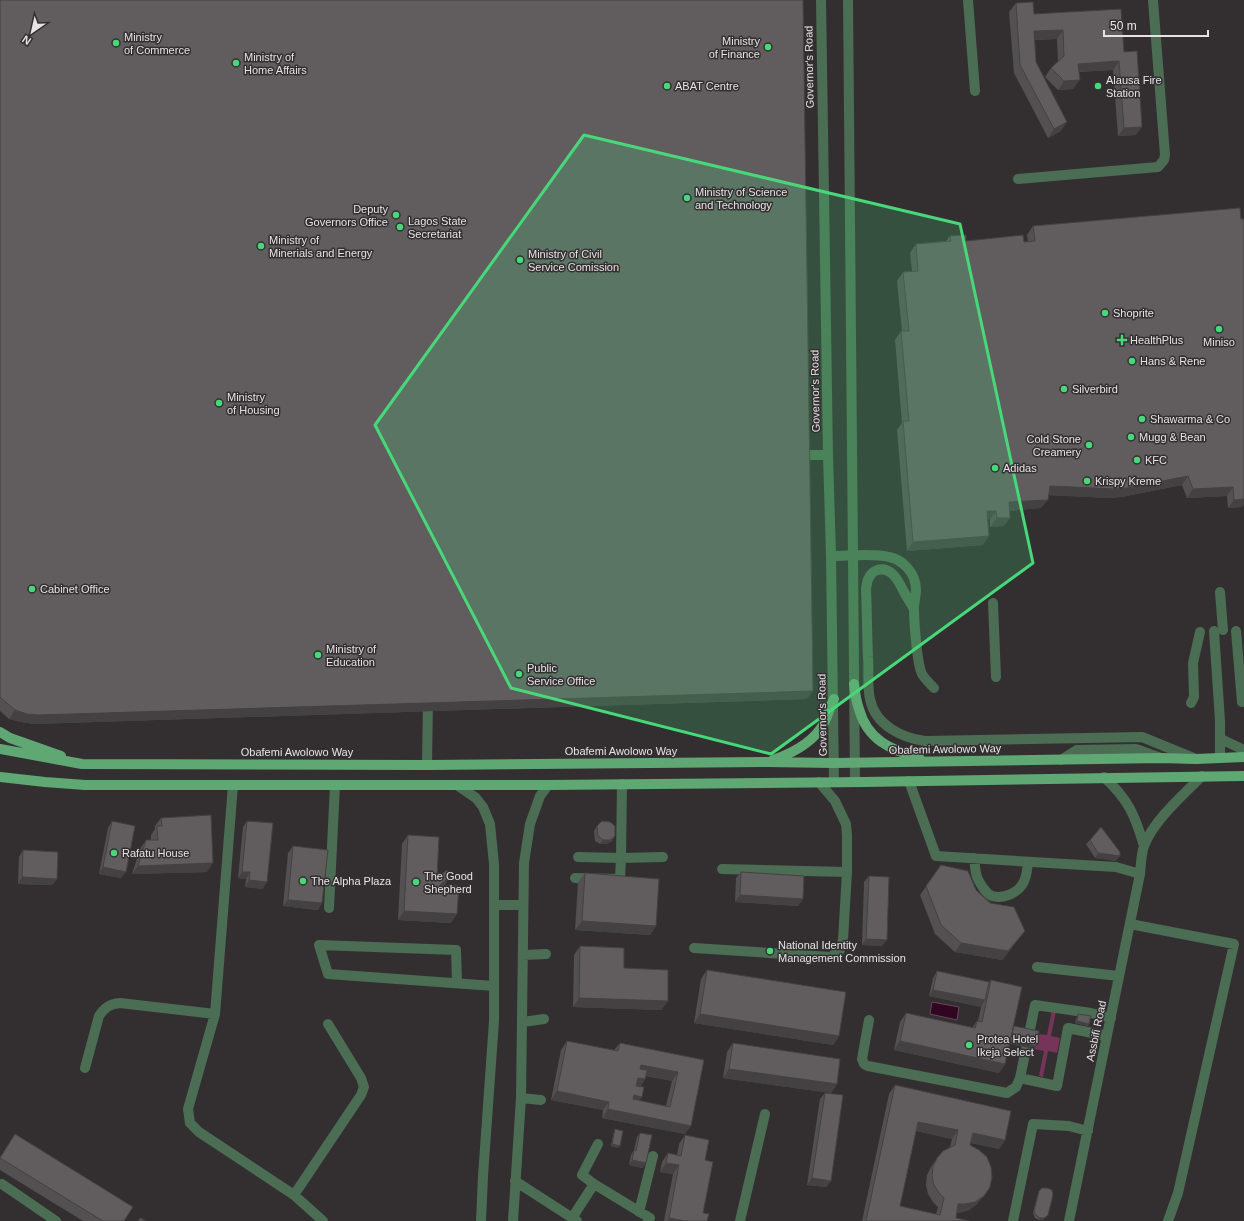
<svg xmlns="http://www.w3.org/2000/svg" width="1244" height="1221" viewBox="0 0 1244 1221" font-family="Helvetica,sans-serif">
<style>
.green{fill:#763458}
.water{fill:#310620;stroke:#67485b}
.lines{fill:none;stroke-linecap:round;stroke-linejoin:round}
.minor{stroke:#4b6d53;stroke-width:10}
.major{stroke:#60a873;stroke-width:10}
.wall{fill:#535052;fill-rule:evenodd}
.shaded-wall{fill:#444142}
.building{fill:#615d5f;stroke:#444142;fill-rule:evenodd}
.marked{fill:#48d779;fill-opacity:0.2;stroke:#48d779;stroke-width:3;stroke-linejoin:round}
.poi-dot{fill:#48d779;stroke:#332f31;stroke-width:1.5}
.labels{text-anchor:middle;stroke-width:3;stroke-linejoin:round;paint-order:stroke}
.poi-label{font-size:11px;fill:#e6e3e5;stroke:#332f31;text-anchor:start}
.street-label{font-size:11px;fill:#e6e3e5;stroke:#332f31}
</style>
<rect width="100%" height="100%" fill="#332f31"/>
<!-- green -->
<path class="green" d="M1052 1010 1056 1011 1051 1036 1060 1038 1057 1053 1048 1051 1043 1077 1039 1076 1044 1051 1034 1049 1037 1034 1047 1035Z"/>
<!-- water -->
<path class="water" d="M932 1002 959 1007 957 1020 930 1014Z"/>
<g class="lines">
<!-- minor -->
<path class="minor" d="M821 0 828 455 831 556 834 782
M848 0 855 782
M968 0 975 91
M1018 179 1158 167 1164 160 1165 155 1153 0
M796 455H828
M831 556C848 556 874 553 889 557 904 560 916 574 916 590 916 596 914 602 914 608 914 621 917 664 922 674 925 679 930 684 934 688
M1220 592 1223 630
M993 603 996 677
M914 609C911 603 907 598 904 592 899 582 891 564 875 571 868 575 867 582 866 589 867 612 867 634 868 657 869 671 867 686 870 699 875 725 902 738 925 741L1142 737 1196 759
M1214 631 1220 721V758
M1236 631 1242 702
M1191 703 1194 697 1193 663 1200 632
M1221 739 1244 750
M1061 760 1077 750 1136 749 1161 758
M427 765 428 699
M1104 777C1128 799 1135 815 1144 846
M909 781 936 856 1116 867 1140 874
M233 785 215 1014 188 1109 190 1123 199 1132 294 1195 323 1221
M457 785 476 798 483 807 490 824 494 864V1021L483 1176 481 1221
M578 857 621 858 622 784
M974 858C975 864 975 871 977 877 979 882 986 894 992 896 1002 899 1016 894 1022 885 1027 878 1027 870 1028 862
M722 869 847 872
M575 878 620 879 621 858 663 857
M495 905H523
M329 908 335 785
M1130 924 1234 944 1178 1193 1168 1221
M694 948 831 957 840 950 843 940 847 872V835L846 824 835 801 819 782
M523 955 546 954
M1037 967 1119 976
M457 983 456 950 319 945 328 974 494 986
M869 1020 862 1059 864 1064 868 1066 1007 1093 1016 1087 1020 1078
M523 1022 544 1019
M1107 1036 1068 1028 1057 1086 1020 1078 1035 1005 1091 1013 1111 1018
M85 1068 99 1016C105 1007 110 1004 120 1003L215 1014
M521 1098 541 1100
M598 1144 582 1175 594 1184 650 1218 648 1221
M515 1181 577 1221
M2 1184 56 1221
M294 1195 361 1095 364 1087 361 1078 328 1024
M639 1212 653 1156
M572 1218 594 1184
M513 1221 521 1098 524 863 530 824 540 796 548 785
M740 1221 765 1114
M1013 1221 1033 1124 1069 1126 1088 1131
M1069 1221 1140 874C1141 865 1141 854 1144 846 1153 821 1184 794 1202 776"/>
<!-- major -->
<path class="major" d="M854 684C855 692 856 701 859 709 867 739 891 751 919 757
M0 732 10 738 61 756
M0 749 82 764 427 765 766 762 834 763 1161 758 1196 759 1244 757
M773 760C793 753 814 742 824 723 828 715 830 707 834 699
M0 777 45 782 85 785H548L864 782 1244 776"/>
</g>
<!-- wall -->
<path class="wall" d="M0 0H803L807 699 34 724 21 722 9 719 0 711Z
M1016 3 1034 14 1124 52 1136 135 1118 136 1113 70 1079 72 1073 89 1058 90 1045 77 1051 68 1058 62 1057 39 1035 40 1036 62 1061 131 1048 138 1014 73 1009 12Z
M1240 208 1242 507 1228 508 1227 496 1187 498 1182 485 1121 497 1109 498 1049 495 1041 508 1009 511 1010 518 1004 526 990 527V519H988L983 545 907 551 897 430 902 423 895 340 901 331H902L897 281 903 272 912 271 910 253 916 244 946 241 950 236 966 241 1028 242 1027 235 1033 226Z
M161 818 207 872 132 874 140 849 146 840H151V835L155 829V826Z
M112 821 121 878 99 874 108 828Z
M247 821 263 889 245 887 246 879 238 878 243 827Z
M597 826 615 836 612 841 607 844H600L595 841 594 831Z
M408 835 437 878 445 885H444L451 923 398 920 402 844Z
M1090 840 1116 861 1095 858 1086 844Z
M293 846 322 903 318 910 283 906 288 853Z
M23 850 57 879 52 885 18 884 19 857Z
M941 865 976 890 1025 931 1018 940 1002 960 955 952 935 934 920 895Z
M741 872 803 899 798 906 735 902 736 878Z
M585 873 656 926 650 935 575 930 578 882Z
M869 876 882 946 862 945 864 882Z
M580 946 624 968 668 1001 661 1010 573 1007 574 955Z
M707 970 839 1036 833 1045 694 1023 701 979Z
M937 971 989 982 991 980 1014 1026 1036 1046 1034 1049 1010 1044 1005 1064 999 1073 894 1050 900 1022 906 1013 972 1028 977 1021H978L981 1007 929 996 933 978Z
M1078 1014 1089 1024 1088 1026 1075 1023 1077 1016Z
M567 1041 614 1050 620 1043 704 1060 685 1134 602 1118 603 1110 551 1100 561 1050ZM646 1076 672 1081 666 1106 639 1101 640 1087 645 1079Z
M733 1043 837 1084 831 1093 723 1078 727 1052Z
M895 1085 1005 1140 999 1149 971 1143 970 1145 990 1187 977 1204 969 1210 959 1213H956V1218L970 1221H862L889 1094ZM916 1131 952 1139 950 1147 937 1158 931 1167 927 1175 926 1185 928 1194 933 1202 938 1207 936 1214 900 1206Z
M825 1093 831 1181 826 1187 807 1185 820 1099Z
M615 1129 618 1148 611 1146 614 1131Z
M640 1133 643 1168 629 1165 631 1155 634 1150 637 1137Z
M15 1134 124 1221H83L0 1170V1157Z
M685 1135 705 1160 703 1213 707 1221H664L673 1174 660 1172 662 1162 668 1153 677 1155 679 1144Z
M1042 1188 1046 1217 1043 1220H1039L1035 1218 1033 1213 1038 1194Z"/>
<!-- shaded-wall -->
<path class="shaded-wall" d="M1063 30 1057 39 1028 40 1034 31Z
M1119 61 1113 70 1072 72 1078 64Z
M1080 80 1073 89 1058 90 1064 81Z
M1067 122 1061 131 1048 138 1054 129Z
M1142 127 1136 135 1118 136 1124 128Z
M1188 476 1182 485 1121 497 1109 498 1044 495 1050 486Z
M1233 487 1227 496 1187 498 1193 489Z
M1244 499V504L1242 507 1228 508 1234 500Z
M1048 500 1041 508 1003 511 1009 502Z
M987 511H996L990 519 981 520Z
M997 518H1010L1004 526 990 527Z
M989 536 983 545 907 551 913 542Z
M813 691 807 699 34 724 21 722 9 719 15 710Z
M615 836 612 841 607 844H600L603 840Z
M1098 853 1120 856 1116 861 1095 858Z
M213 863 207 872 132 874 138 866Z
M103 867 126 872 121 878 99 874Z
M242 872H250L246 879 238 878Z
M451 876 445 885 434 894 440 885Z
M22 877 57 879 52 885 18 884Z
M249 880 267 882 263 889 245 887Z
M740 895 803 899 798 906 735 902Z
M288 900 322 903 318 910 283 906Z
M404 911 457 914 451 923 398 920Z
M582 921 656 926 650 935 575 930Z
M1025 931 1018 940 1002 960 955 952 961 943Z
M866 939 887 940 882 946 862 945Z
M933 990 985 1000 981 1007 929 996Z
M579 998 668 1001 661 1010 573 1007Z
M700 1014 839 1036 833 1045 694 1023Z
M1077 1021 1089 1024 1088 1026 1075 1023Z
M1007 1040 1036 1046 1034 1049 1006 1043Z
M900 1041 1005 1064 999 1073 894 1050Z
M641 1065 678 1072 672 1081 635 1073Z
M729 1069 837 1084 831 1093 723 1078Z
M638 1078 645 1079 639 1088 632 1087Z
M557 1091 609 1102 603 1110 551 1100Z
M634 1095 642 1097 636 1105 628 1104Z
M608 1109 691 1126 685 1134 602 1118Z
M918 1122 958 1130 952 1139 912 1130Z
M973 1133 1005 1140 999 1149 967 1142Z
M612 1144 620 1146 618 1148 611 1146Z
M632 1160 646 1163 643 1168 629 1165Z
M666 1163 679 1165 673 1174 660 1172Z
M812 1178 831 1181 826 1187 807 1185Z
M984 1196 977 1204 969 1210 959 1213H952L958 1204Z
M1048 1215 1043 1220H1039L1040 1218Z
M669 1218 685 1221H667Z"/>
<!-- building -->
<path class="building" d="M0 0H803L813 691 40 715 27 714 15 710 0 697Z
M1033 2 1034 14 1121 9 1124 52 1137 51 1142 127 1124 128 1119 61 1078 64 1080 80 1064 81 1051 68 1064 56 1063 30 1034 31 1036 62 1067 122 1054 129 1020 65 1016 3Z
M1240 208 1241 219H1244V499L1234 500 1233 487 1193 489 1188 476 1127 488 1115 489 1050 486 1048 500 1009 502 1010 518H997L996 511H987L989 536 913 542 903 421H909L901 331H909L903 272 918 271 916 244 951 241 950 236 966 235V241L1023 235 1024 242 1035 241 1033 226Z
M211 815 213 863 138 866 146 840H158L157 826H162L161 818Z
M112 821 135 826 126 872 103 867Z
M247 821 273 823 267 882 249 880 250 872H242Z
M602 821 610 822 615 826V836L610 840H603L598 836 597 826Z
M1101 827 1120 852V856L1098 853 1090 840Z
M408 835 439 837 437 878 447 870 451 876 440 885 459 886 457 914 404 911Z
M293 846 328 850 322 903 288 900Z
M23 850 58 852 57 879 22 877Z
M941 865 968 871 976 890 990 903 1014 907 1025 931 1008 951 961 943 941 925 926 886Z
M741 872 804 876 803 899 740 895Z
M585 873 659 879 656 926 582 921Z
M869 876 889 877 887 940 866 939Z
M580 946 624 948V968L668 970V1001L579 998Z
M707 970 846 992 839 1036 700 1014Z
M937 971 989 982 985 1000 933 990Z
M991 980 1022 987 1005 1064 900 1041 906 1013 975 1028 977 1021 982 1022Z
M1078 1014 1091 1016 1089 1024 1077 1021Z
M1014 1026 1039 1031 1036 1046 1010 1041Z
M567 1041 618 1051 620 1043 704 1060 691 1126 608 1109 609 1102 557 1091ZM641 1065 678 1072 670 1107 633 1099 634 1095 642 1097 644 1087 636 1086 638 1078 645 1079 647 1070 640 1069Z
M733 1043 840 1059 837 1084 729 1069Z
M895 1085 1011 1111 1005 1140 973 1133 970 1145 979 1150 987 1157 991 1167 992 1177 990 1187 984 1196 975 1202 965 1204H958L956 1218 970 1221H866ZM918 1122 958 1130 955 1145 943 1151 937 1158 933 1167 932 1176 934 1185 939 1193 944 1198 940 1215 900 1206Z
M825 1093 843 1095 831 1181 812 1178Z
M615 1129 623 1131 620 1146 612 1144Z
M640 1133 652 1135 646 1163 632 1160 634 1150 636 1151Z
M15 1134 133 1207 124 1221H103L0 1158Z
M685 1135 709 1140 705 1160 713 1162 703 1213 709 1214 707 1221H685L669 1218 679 1165 666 1163 668 1153 681 1156Z
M1042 1188H1047L1052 1190 1053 1195 1048 1215 1044 1218H1040L1036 1215 1034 1211 1039 1191Z
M140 1218 146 1221H138Z"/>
<!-- marked area -->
<path class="marked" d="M584 135 960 224 1033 563 771 754 511 688 375 425Z"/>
<!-- markers -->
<g class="poi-dot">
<circle cx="116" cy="43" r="4"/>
<circle cx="768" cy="47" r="4"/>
<circle cx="236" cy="63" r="4"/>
<circle cx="667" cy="86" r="4"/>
<circle cx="1098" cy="86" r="4"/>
<circle cx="687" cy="198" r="4"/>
<circle cx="396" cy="215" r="4"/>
<circle cx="400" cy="227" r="4"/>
<circle cx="261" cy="246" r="4"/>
<circle cx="520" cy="260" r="4"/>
<circle cx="1105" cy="313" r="4"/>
<circle cx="1219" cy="329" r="4"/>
<path d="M1120 334h4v4h4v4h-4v4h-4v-4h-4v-4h4z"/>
<circle cx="1132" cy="361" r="4"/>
<circle cx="1064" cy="389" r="4"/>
<circle cx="219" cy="403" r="4"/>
<circle cx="1142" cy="419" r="4"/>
<circle cx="1131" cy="437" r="4"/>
<circle cx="1089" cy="445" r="4"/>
<circle cx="1137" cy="460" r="4"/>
<circle cx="995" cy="468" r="4"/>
<circle cx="1087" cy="481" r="4"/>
<circle cx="32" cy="589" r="4"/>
<circle cx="318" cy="655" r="4"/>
<circle cx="519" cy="674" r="4"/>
<circle cx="114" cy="853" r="4"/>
<circle cx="303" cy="881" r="4"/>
<circle cx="416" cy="882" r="4"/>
<circle cx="770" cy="951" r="4"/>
<circle cx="969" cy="1045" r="4"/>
</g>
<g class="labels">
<!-- poi labels -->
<g class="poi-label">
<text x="124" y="41">Ministry<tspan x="124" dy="13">of Commerce</tspan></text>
<text x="760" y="45" text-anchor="end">Ministry<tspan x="760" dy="13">of Finance</tspan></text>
<text x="244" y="61">Ministry of<tspan x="244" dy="13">Home Affairs</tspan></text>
<text x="1106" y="84">Alausa Fire<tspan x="1106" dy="13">Station</tspan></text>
<text x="675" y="90">ABAT Centre</text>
<text x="695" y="196">Ministry of Science<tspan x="695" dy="13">and Technology</tspan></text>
<text x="388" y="213" text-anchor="end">Deputy<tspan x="388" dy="13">Governors Office</tspan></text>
<text x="408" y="225">Lagos State<tspan x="408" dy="13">Secretariat</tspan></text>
<text x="269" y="244">Ministry of<tspan x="269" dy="13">Minerials and Energy</tspan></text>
<text x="528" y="258">Ministry of Civil<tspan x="528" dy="13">Service Comission</tspan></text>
<text x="1113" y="317">Shoprite</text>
<text x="1130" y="344">HealthPlus</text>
<text x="1219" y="346" text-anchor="middle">Miniso</text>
<text x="1140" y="365">Hans &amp; Rene</text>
<text x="1072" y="393">Silverbird</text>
<text x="227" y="401">Ministry<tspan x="227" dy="13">of Housing</tspan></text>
<text x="1150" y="423">Shawarma &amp; Co</text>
<text x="1139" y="441">Mugg &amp; Bean</text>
<text x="1081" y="443" text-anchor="end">Cold Stone<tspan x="1081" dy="13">Creamery</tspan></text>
<text x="1145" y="464">KFC</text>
<text x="1003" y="472">Adidas</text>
<text x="1095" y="485">Krispy Kreme</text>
<text x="40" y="593">Cabinet Office</text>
<text x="326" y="653">Ministry of<tspan x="326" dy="13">Education</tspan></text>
<text x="527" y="672">Public<tspan x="527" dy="13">Service Office</tspan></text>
<text x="122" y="857">Rafatu House</text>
<text x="424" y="880">The Good<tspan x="424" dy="13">Shepherd</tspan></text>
<text x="311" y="885">The Alpha Plaza</text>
<text x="778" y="949">National Identity<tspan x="778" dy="13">Management Commission</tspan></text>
<text x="977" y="1043">Protea Hotel<tspan x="977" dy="13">Ikeja Select</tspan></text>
</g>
<!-- street labels -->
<g class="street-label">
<text transform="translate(809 67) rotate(-91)" y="4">Governor's Road</text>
<text transform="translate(815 391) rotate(-91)" y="4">Governor's Road</text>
<text transform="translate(822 715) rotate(-91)" y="4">Governor's Road</text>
<text transform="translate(945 749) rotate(-1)" y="4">Obafemi Awolowo Way</text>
<text x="621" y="755">Obafemi Awolowo Way</text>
<text x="297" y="756">Obafemi Awolowo Way</text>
<text transform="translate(1096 1031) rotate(-78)" y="4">Assbifi Road</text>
</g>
</g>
<!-- north arrow -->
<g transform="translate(32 32) rotate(214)" stroke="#332f31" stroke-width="3" paint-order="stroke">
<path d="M0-3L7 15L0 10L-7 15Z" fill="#e6e3e5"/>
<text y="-6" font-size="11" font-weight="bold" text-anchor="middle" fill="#e6e3e5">N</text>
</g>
<!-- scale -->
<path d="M1104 30v6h104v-6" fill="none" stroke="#e6e3e5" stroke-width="2"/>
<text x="1110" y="30" font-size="12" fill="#e6e3e5" stroke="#332f31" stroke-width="3" paint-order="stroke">50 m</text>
</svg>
